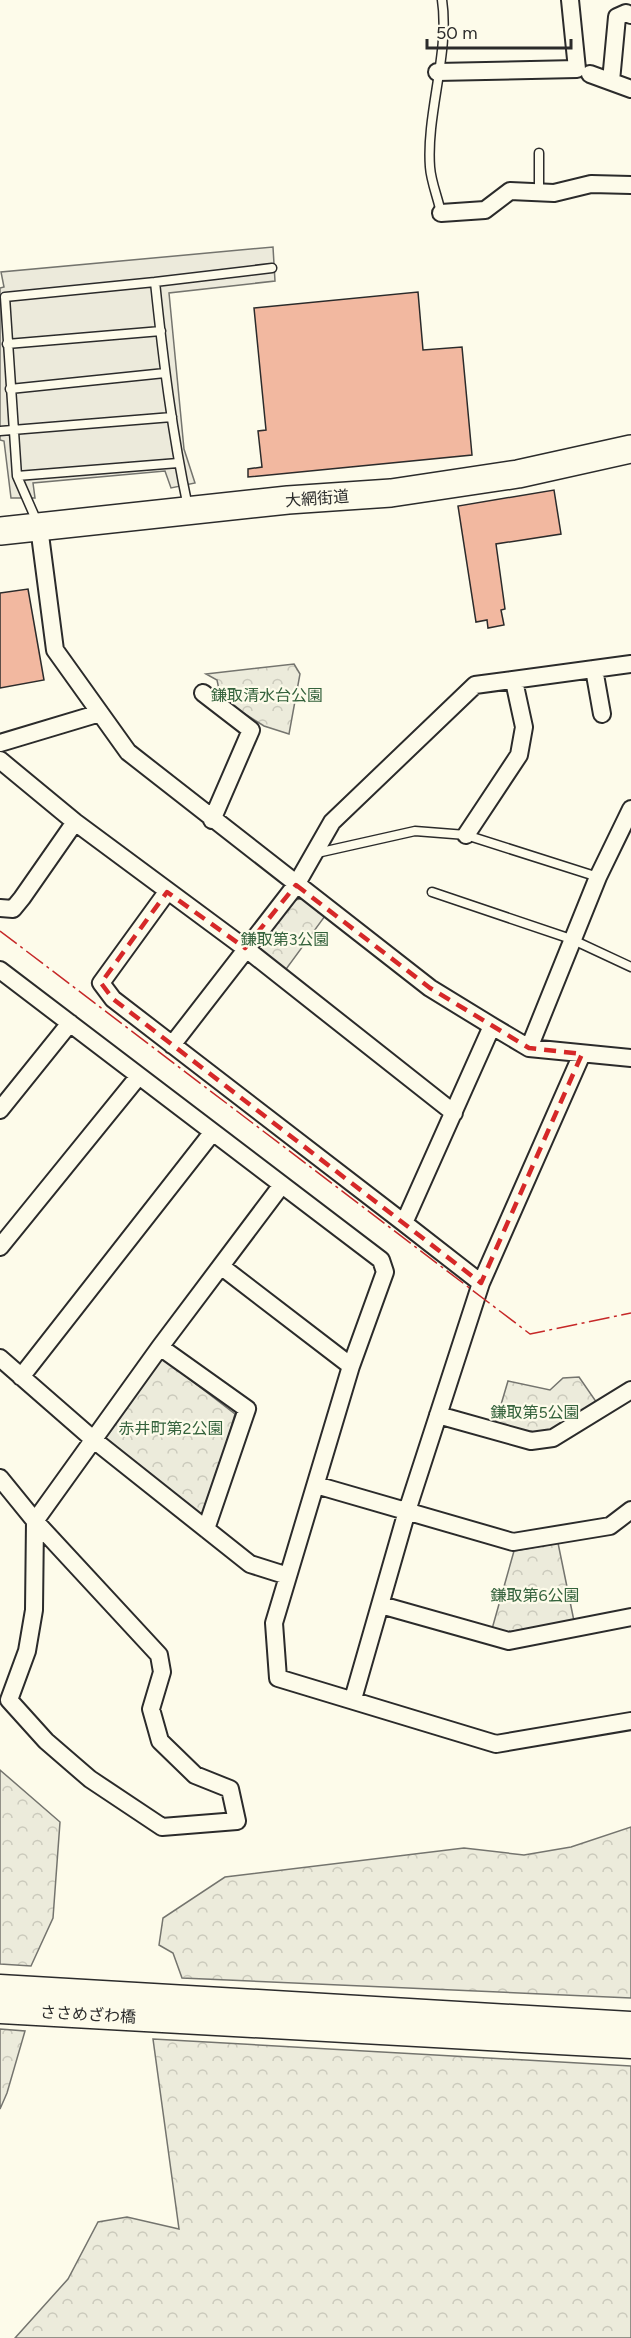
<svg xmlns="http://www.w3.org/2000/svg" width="631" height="2338" viewBox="0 0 631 2338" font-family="Figtree,'Noto Sans JP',sans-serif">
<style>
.forest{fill:url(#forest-crowns);stroke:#74746e;stroke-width:1.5}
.parking{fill:#eceadb;stroke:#74746e;stroke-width:1.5}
.building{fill:#f2b8a0;stroke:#2b2b2b;stroke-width:1.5}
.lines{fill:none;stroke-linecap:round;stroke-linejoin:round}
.lane-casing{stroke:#2b2b2b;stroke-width:11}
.street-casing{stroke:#2b2b2b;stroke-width:20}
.secondary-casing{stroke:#2b2b2b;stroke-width:27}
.primary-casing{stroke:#2b2b2b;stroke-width:30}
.lane{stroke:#fdfbea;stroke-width:8}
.street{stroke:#fdfbea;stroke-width:16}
.secondary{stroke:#fdfbea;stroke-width:24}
.primary{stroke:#fdfbea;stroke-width:27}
.power{stroke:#c62828;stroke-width:1.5;stroke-dasharray:21 4.5 3 4.5;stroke-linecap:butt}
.marked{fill:none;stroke:#d62828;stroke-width:4.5;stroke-dasharray:12 8;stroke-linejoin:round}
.labels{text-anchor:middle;stroke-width:4.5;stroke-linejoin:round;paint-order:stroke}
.street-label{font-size:16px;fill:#2b2b2b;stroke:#fdfbea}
.park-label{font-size:16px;fill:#34623c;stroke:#fdfbea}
</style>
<defs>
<pattern id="forest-crowns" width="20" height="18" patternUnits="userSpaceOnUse" patternTransform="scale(1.5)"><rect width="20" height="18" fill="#ecebdb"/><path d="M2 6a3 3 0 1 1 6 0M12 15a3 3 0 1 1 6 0" fill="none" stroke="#cbcabc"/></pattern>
</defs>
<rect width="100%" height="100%" fill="#fdfbea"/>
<!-- forest -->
<path class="forest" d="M294 664 300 674 289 734 264 726 221 699 217 680 206 674Z
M302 899 325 916 284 972 259 952 257 945 292 900Z
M162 1358 235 1414 206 1514 197 1516 106 1438 105 1428Z
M579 1377 597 1403 544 1435 495 1425 508 1381 550 1390 563 1378Z
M558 1543 574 1621 508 1632 492 1629 514 1551Z
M0 1770 60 1822 53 1918 31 1966 0 1964Z
M631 1827V1998L182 1978 173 1953 159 1945 163 1918 225 1877 464 1848 524 1855 571 1847Z
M0 2029 25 2031 7 2093 0 2109Z
M153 2039 631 2066V2338H15L68 2279 98 2222 127 2217 179 2229Z"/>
<!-- parking -->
<path class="parking" d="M273 247 275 281 169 293 184 449 195 483 171 488 165 471 33 483 35 498H11L4 441 0 440V288L4 287 1 272Z"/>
<!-- building -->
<path class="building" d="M418 292 423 350 462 347 472 455 248 477V469L262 467 258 431 266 430 254 308Z
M554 490 561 534 496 544 505 609 501 610 504 625 488 628 487 620 476 622 458 506Z
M28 589 44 680 0 688V593Z"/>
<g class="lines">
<!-- lane casing -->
<g class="lane-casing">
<path id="lane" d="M539 153V193
M441 213C438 198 431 182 430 167 426 114 450 52 442 0
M155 282 272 268
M7 344 161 331
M10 389 165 373
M0 431 172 417
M17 476 178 463
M38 524 17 476 5 297 155 282C163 358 172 433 188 507
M317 853 415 831 466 835 598 877
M432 892 571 939 631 967"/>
</g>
<!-- street casing -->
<g class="street-casing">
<path id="street" d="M437 72 577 69 570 0
M590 74 631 89
M611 81 617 17 626 13 631 15
M441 213 485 210 510 191 554 193 591 184 631 185
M39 527 55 650 128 752 430 988 492 1026 529 1048 631 1058
M594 669 602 714
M203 693 251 730 212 820
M0 743 100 713
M0 760 75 822 245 948 454 1113
M466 835 519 755 524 727 514 681
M167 892 101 983 113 999 404 1223 492 1026
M0 908 13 909 22 898 75 822
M0 970 381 1260 385 1272 351 1366 274 1623 278 1678 496 1744 631 1721
M172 1045 296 885 332 822 475 685 631 664
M529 1048 598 877 631 809
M0 1110 70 1023
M404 1223 481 1283
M0 1247 138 1077
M222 1267 351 1366
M160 1347 247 1409 206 1529
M0 1358 94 1440 250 1564 288 1576
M21 1377 212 1133
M438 1415 531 1441 553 1438 631 1390
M0 1478 35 1521 159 1655 162 1672 151 1709 160 1741 195 1775 230 1789 237 1821 162 1827 90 1779 46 1741 9 1700 27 1651 34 1610 35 1521 160 1347 281 1186
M316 1485 513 1542 610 1526 631 1510
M381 1605 509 1641 631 1617
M353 1699 407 1511 481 1283 582 1054"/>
</g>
<!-- secondary casing -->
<g class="secondary-casing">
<path id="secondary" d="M0 1987 631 2024
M0 2011 631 2046"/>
</g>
<!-- primary casing -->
<g class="primary-casing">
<path id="primary" d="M0 531 288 500 391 493 518 474 631 449"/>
</g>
<!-- lane -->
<use href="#lane" class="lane"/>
<!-- street -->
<use href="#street" class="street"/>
<!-- secondary -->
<use href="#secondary" class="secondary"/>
<!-- primary -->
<use href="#primary" class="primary"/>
<!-- power -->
<path class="power" d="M0 931 530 1334 631 1313"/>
</g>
<!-- marked area -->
<path class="marked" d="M296 885 430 988 529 1048 582 1054 481 1283 113 999 101 983 167 892 245 948Z"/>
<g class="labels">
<!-- street labels -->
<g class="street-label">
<text transform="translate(317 498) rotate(-4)" y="6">大網街道</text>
<text transform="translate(88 2014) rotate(3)" y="6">ささめざわ橋</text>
</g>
<!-- park labels -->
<g class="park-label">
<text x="267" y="701">鎌取清水台公園</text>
<text x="285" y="945">鎌取第3公園</text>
<text x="535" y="1418">鎌取第5公園</text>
<text x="171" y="1434">赤井町第2公園</text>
<text x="535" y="1601">鎌取第6公園</text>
</g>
</g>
<!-- scale -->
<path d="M427 39v9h144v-9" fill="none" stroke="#2b2b2b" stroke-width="3"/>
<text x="436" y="39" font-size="18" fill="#2b2b2b" stroke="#fdfbea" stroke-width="4.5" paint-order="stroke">50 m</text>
</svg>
